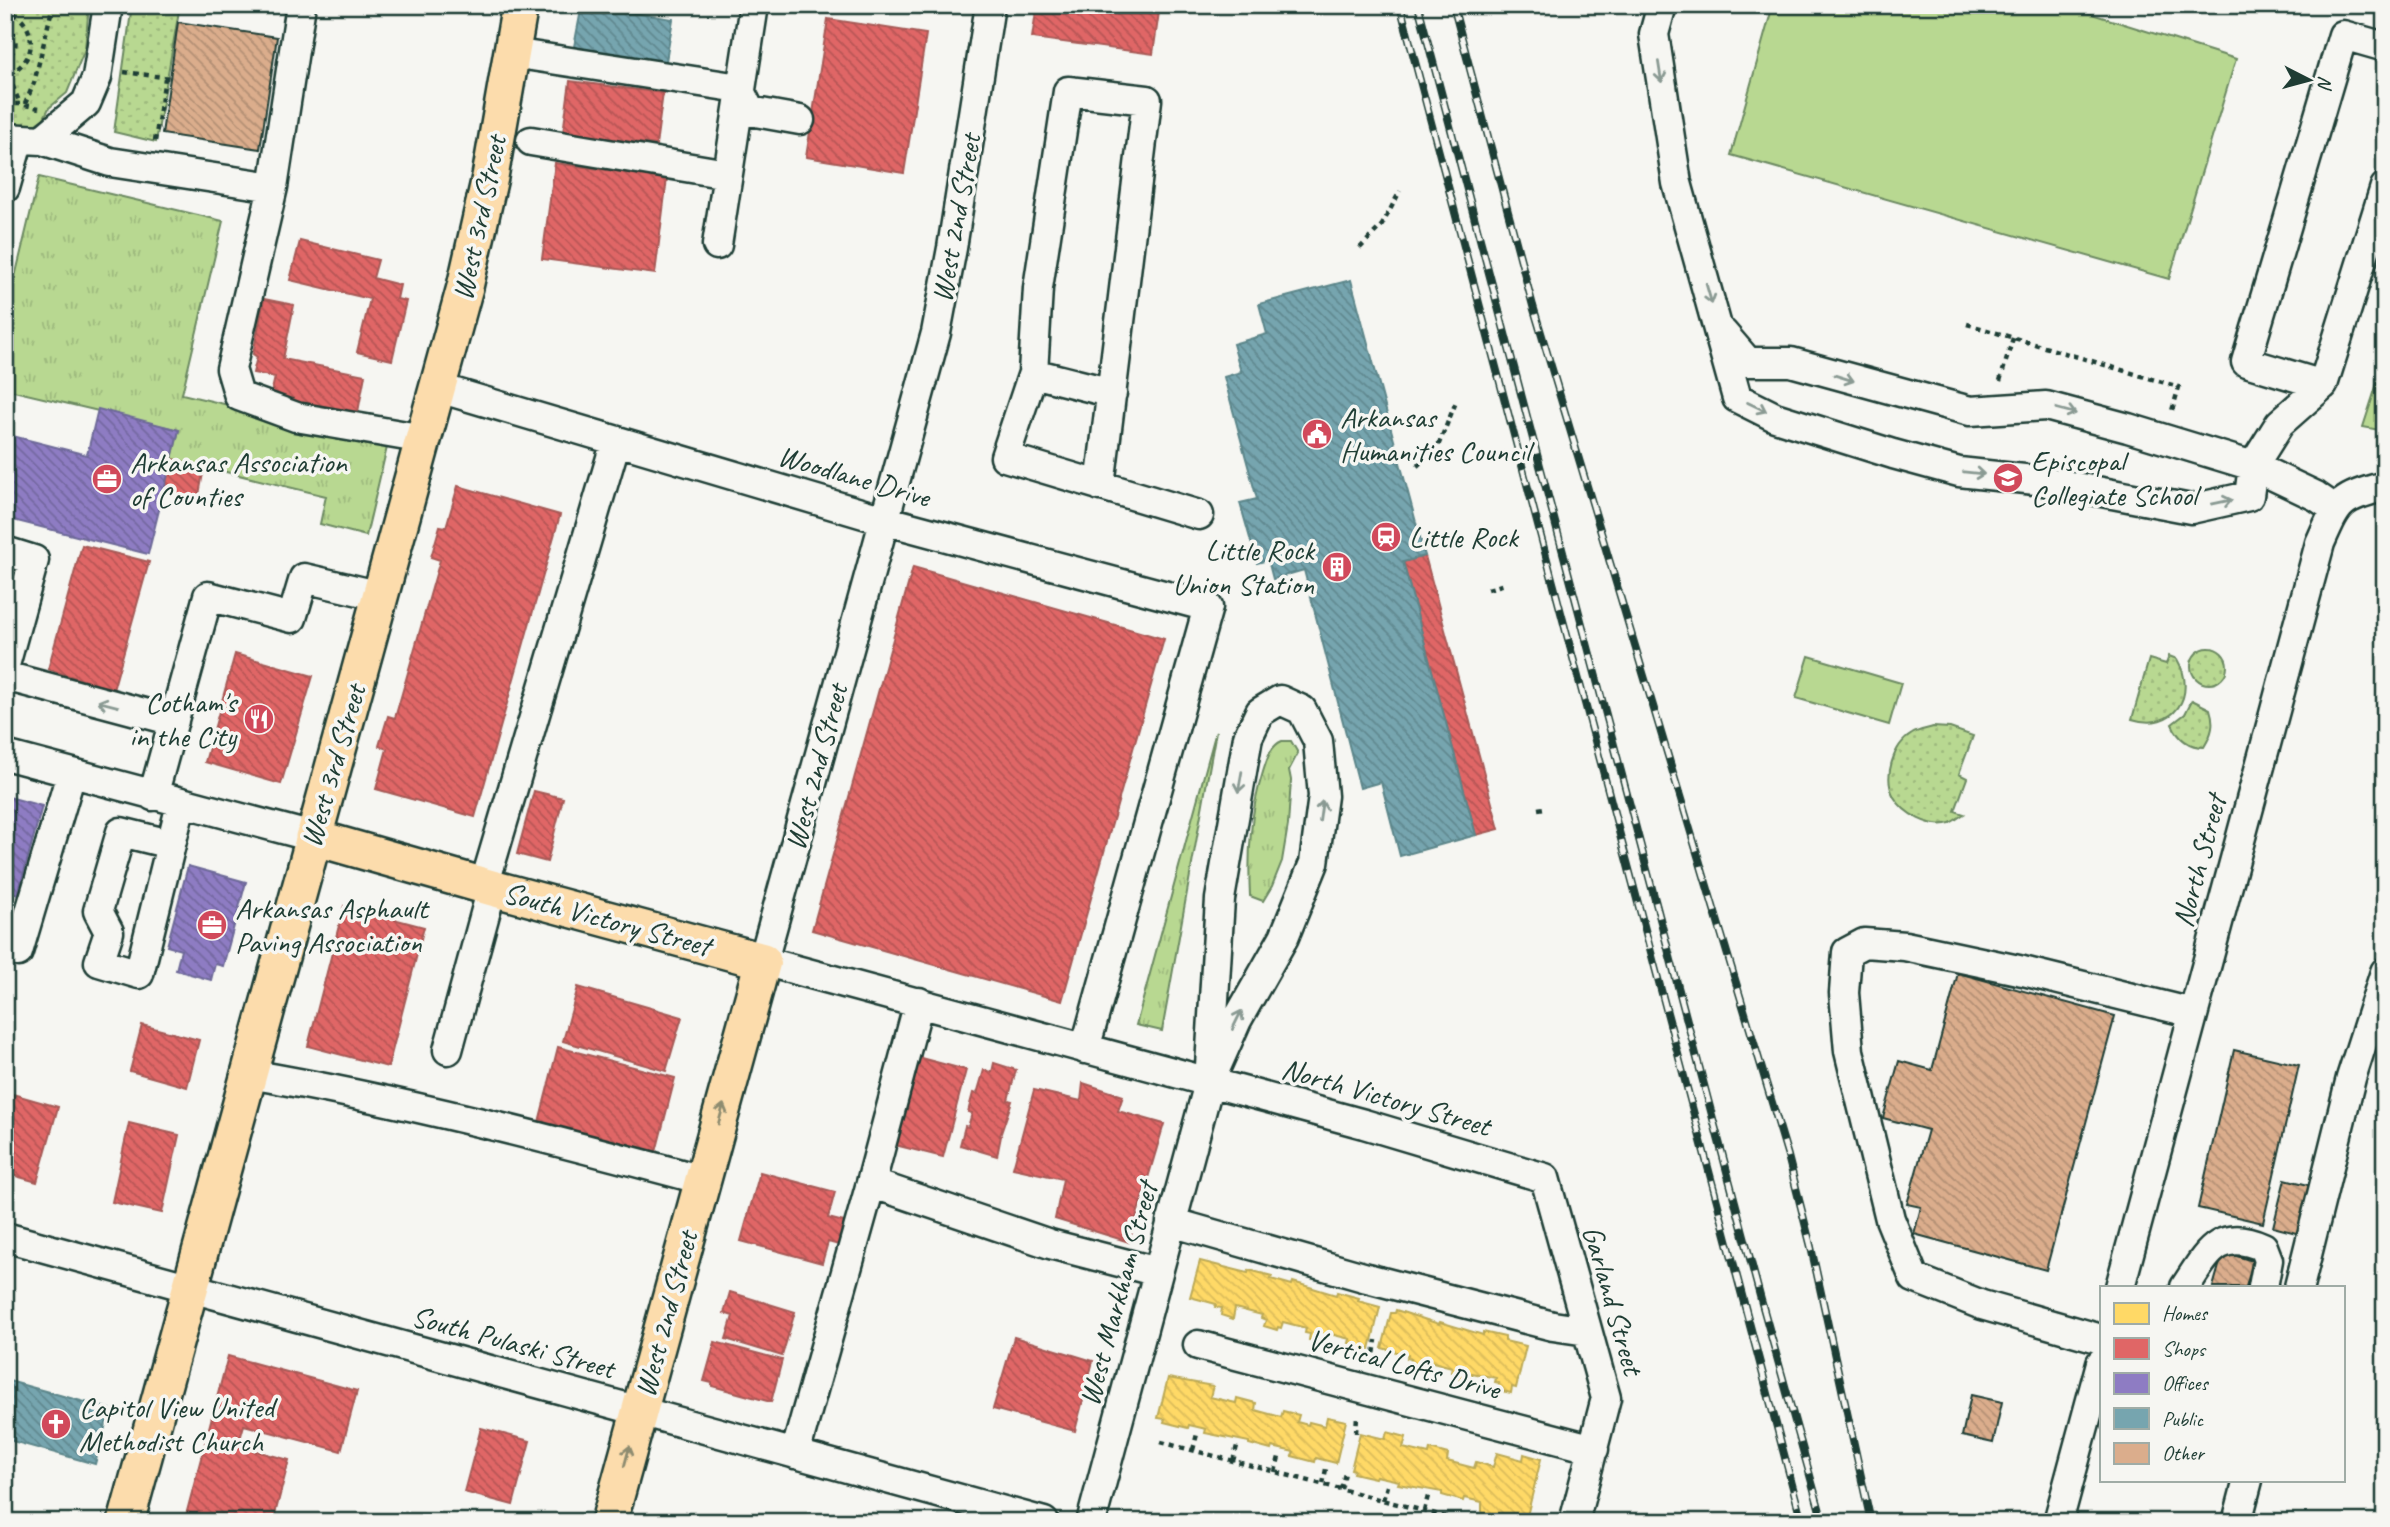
<svg xmlns="http://www.w3.org/2000/svg" width="2390" height="1527" viewBox="0 0 2390 1527" font-family="Caveat,sans-serif">
<style>
.grass{fill:url(#grass-tufts);stroke:#6c8a62;stroke-width:2}
.park{fill:url(#park-dots);stroke:#6c8a62;stroke-width:2}
.pitch{fill:#b8d891;stroke:#6c8a62;stroke-width:2}
.homes{fill:url(#homes-back-hatch);stroke:#bcaa57;stroke-width:2}
.shops{fill:url(#shops-back-hatch);stroke:#a65a57;stroke-width:2}
.offices{fill:url(#offices-back-hatch);stroke:#6d6998;stroke-width:2}
.public{fill:url(#public-back-hatch);stroke:#5c868a;stroke-width:2}
.building{fill:url(#building-back-hatch);stroke:#1f3d34;stroke-width:2}
.lines{fill:none;stroke-linecap:round;stroke-linejoin:round}
.minor-casing{stroke:#1f3d34;stroke-width:33}
.major-casing{stroke:#1f3d34;stroke-width:40}
.path{stroke:#1f3d34;stroke-width:4.5;stroke-dasharray:5 5;stroke-linecap:butt}
.minor{stroke:#f6f6f2;stroke-width:28}
.major{stroke:#fcdcac;stroke-width:35}
.rail-casing{stroke:#1f3d34;stroke-width:8}
.rail{stroke:#f6f6f2;stroke-width:5;stroke-dasharray:16;stroke-linecap:butt}
.oneway{stroke:#8a9a93}
.oneway2{stroke:#8e8c70}
.labels{text-anchor:middle;stroke-width:7;stroke-linejoin:round;paint-order:stroke}
.street-label{font-size:30px;fill:#1f3d34;stroke:#f6f6f2}
.poi-label{font-size:30px;fill:#1f3d34;stroke:#f6f6f2;text-anchor:start}
</style>
<defs>
<pattern id="grass-tufts" width="24" height="20" patternUnits="userSpaceOnUse" patternTransform="scale(1.75)"><rect width="24" height="20" fill="#b8d891"/><path d="M3 7l-1-3M5 7V3M7 7l1-3M15 17l-1-3M17 17v-4M19 17l1-3" fill="none" stroke="#9eba7e"/></pattern>
<pattern id="park-dots" width="8" height="8" patternUnits="userSpaceOnUse" patternTransform="scale(1.75)"><rect width="8" height="8" fill="#b8d891"/><path d="M2 2h.1M6 6h.1" fill="none" stroke="#9eba7e" stroke-width="1.8" stroke-linecap="round"/></pattern>
<pattern id="homes-back-hatch" width="6" height="6" patternUnits="userSpaceOnUse" patternTransform="scale(1.75)"><rect width="6" height="6" fill="#ffd966"/><path d="M-1 5l2 2M0 0l6 6M5-1l2 2" fill="none" stroke="#dabb59"/></pattern>
<pattern id="shops-back-hatch" width="6" height="6" patternUnits="userSpaceOnUse" patternTransform="scale(1.75)"><rect width="6" height="6" fill="#e06666"/><path d="M-1 5l2 2M0 0l6 6M5-1l2 2" fill="none" stroke="#b55555"/></pattern>
<pattern id="offices-back-hatch" width="6" height="6" patternUnits="userSpaceOnUse" patternTransform="scale(1.75)"><rect width="6" height="6" fill="#8e7cc3"/><path d="M-1 5l2 2M0 0l6 6M5-1l2 2" fill="none" stroke="#73679f"/></pattern>
<pattern id="public-back-hatch" width="6" height="6" patternUnits="userSpaceOnUse" patternTransform="scale(1.75)"><rect width="6" height="6" fill="#76a5af"/><path d="M-1 5l2 2M0 0l6 6M5-1l2 2" fill="none" stroke="#60888f"/></pattern>
<pattern id="building-back-hatch" width="6" height="6" patternUnits="userSpaceOnUse" patternTransform="scale(1.75)"><rect width="6" height="6" fill="#dbad8c"/><path d="M-1 5l2 2M0 0l6 6M5-1l2 2" fill="none" stroke="#b18e73"/></pattern>
</defs>
<rect width="100%" height="100%" fill="#f6f6f2"/>
<filter id="ink" filterUnits="userSpaceOnUse"><feTurbulence type="fractalNoise" baseFrequency=".0143" numOctaves="2"/><feDisplacementMap in="SourceGraphic" scale="14" xChannelSelector="R" yChannelSelector="G"/><feConvolveMatrix kernelMatrix="1 2 1 2 8 2 1 2 1" color-interpolation-filters="sRGB"/></filter>
<g filter="url(#ink)">
<!-- grass -->
<path class="grass" d="M39 177 223 221 182 394 388 443 366 536 320 524 326 496 172 459 179 430 5 389V319Z
M1216 731 1162 1031 1136 1025Z
M1282 741H1291L1298 753 1289 770 1291 780 1288 825 1282 861 1272 886 1263 901 1250 896C1248 853 1250 813 1263 772 1267 760 1270 746 1282 741Z"/>
<!-- park -->
<path class="park" d="M5 5H89L85 49 67 93 49 108 44 118 29 129 5 131Z
M132 5H180L156 142 114 132Z
M2191 666a18 18 0 1 1 36 0a18 18 0 1 1-36 0Z
M2169 656 2177 659C2198 695 2174 732 2132 719L2149 659 2166 664Z
M2192 700 2210 709C2215 724 2212 734 2204 747 2189 747 2178 738 2172 724L2185 714Z
M1933 727 1950 728 1973 736 1959 774 1967 778 1955 811 1964 814C1959 817 1954 821 1950 823 1930 829 1904 814 1894 797 1883 777 1893 745 1912 734 1918 730 1927 729 1933 727Z"/>
<!-- pitch -->
<path class="pitch" d="M1773 5H2063L2236 59 2169 279 1731 155Z
M2385 359V431L2363 427Z
M1809 656 1901 683 1889 725 1796 698Z"/>
<!-- homes -->
<path class="homes" d="M1200 1261 1248 1273 1249 1270 1272 1276 1271 1279 1292 1285 1293 1282 1336 1295 1337 1292 1359 1298 1358 1301 1380 1307 1370 1349 1366 1348 1365 1354 1351 1351 1352 1344 1349 1343 1350 1339 1326 1333 1325 1337H1322L1320 1343 1309 1340 1310 1334 1305 1333 1306 1328 1283 1322 1281 1328 1278 1327 1277 1330 1264 1326 1266 1320 1261 1318 1262 1315 1235 1308 1233 1319 1221 1315 1222 1308 1215 1307 1216 1304 1190 1297Z
M1396 1310 1439 1324 1440 1322 1483 1335V1332L1505 1337V1341L1526 1346 1516 1388 1512 1387 1511 1393 1497 1390 1499 1383 1495 1382 1496 1378 1472 1373V1376H1468L1467 1382 1455 1379 1456 1373 1451 1372 1452 1367 1429 1361 1428 1367 1424 1366V1369L1410 1366 1411 1359 1407 1358 1408 1355 1382 1348 1391 1313H1395Z
M1168 1378 1213 1386 1210 1397 1236 1403 1237 1398 1256 1403 1255 1410 1281 1417 1283 1411 1299 1415 1297 1422 1308 1425 1309 1422 1325 1426 1327 1417 1346 1421 1336 1463 1316 1458 1315 1462 1292 1456 1294 1452 1272 1447 1271 1450 1249 1444V1442L1205 1433 1206 1429 1189 1425 1188 1428 1164 1422 1165 1419 1158 1418Z
M1387 1432 1406 1437 1403 1448 1429 1454 1430 1449 1448 1454 1447 1461 1474 1468 1476 1462 1493 1467 1497 1453 1523 1460 1524 1454 1541 1459 1526 1520 1506 1516 1505 1519 1482 1513V1502L1464 1498 1463 1501 1442 1495V1492L1398 1484 1399 1481 1376 1476 1375 1478 1353 1473 1354 1470 1351 1469 1360 1433 1385 1439Z"/>
<!-- shops -->
<path class="shops" d="M1037 5H1160L1153 54 1032 38Z
M828 19 926 34 904 173 806 157Z
M570 81 663 93 656 145 563 133Z
M555 163 667 178 655 274 542 259Z
M300 241 378 260 373 278 400 285 397 299 406 301 392 360 357 352 370 299 290 280Z
M264 299 294 305 283 359 365 375 357 417 270 399 275 377 253 373 257 357 253 354Z
M172 459 204 468 198 500 164 491Z
M458 486 560 515 475 817 376 789 387 749 379 746 388 716 395 718 440 560 431 557 440 526 446 527Z
M82 545 149 562 113 690 48 669Z
M1425 556 1499 829 1476 835 1403 562Z
M913 567 1164 639 1062 1001 812 930Z
M235 654 313 676 281 784 205 762Z
M534 791 563 798 547 862 517 854Z
M344 906 424 927 388 1067 308 1046Z
M578 987 682 1017 666 1071 563 1041Z
M142 1025 199 1040 187 1087 130 1071Z
M558 1047 675 1078 656 1152 539 1122Z
M917 1057 966 1070 943 1157 895 1145Z
M994 1063 1016 1070 1008 1100 1012 1101 1000 1136H1001L997 1156 960 1145 965 1126 968 1127 972 1113 968 1112 973 1093 977 1094 984 1070 992 1072Z
M1083 1083 1123 1096 1118 1111 1164 1124 1129 1242 1055 1219 1063 1179 1013 1168 1034 1090 1081 1101Z
M9 1093 58 1107 37 1182 5 1173V1107Z
M129 1123 179 1135 162 1213 112 1202Z
M760 1172 835 1192 828 1218 852 1224 846 1247 828 1242 822 1263 741 1241Z
M730 1292 795 1312 782 1356 726 1339 733 1316 724 1313Z
M1014 1337 1093 1361 1075 1431 993 1409Z
M715 1342 782 1360 771 1402 712 1386V1383L704 1381Z
M228 1356 357 1391 341 1451 244 1425 238 1446 289 1460 273 1522H212L186 1515Z
M481 1428 530 1441 513 1505 464 1492Z"/>
<!-- offices -->
<path class="offices" d="M98 409 179 430 148 554 5 518V434L87 455Z
M5 796 42 806 18 894 5 891Z
M188 866 246 882 223 966 215 964 211 980 176 970 181 950 167 946Z"/>
<!-- public -->
<path class="public" d="M582 5 673 19 665 67 573 52Z
M1351 280 1425 556 1403 562 1476 835 1400 856 1381 782 1360 788 1304 570 1273 579 1268 560 1257 563 1240 503 1257 499 1224 377 1241 372 1233 344 1267 334 1259 304Z
M9 1381 110 1409 95 1464 5 1439V1395Z"/>
<!-- building -->
<path class="building" d="M178 22 277 37 260 149 162 134Z
M1958 973 2115 1016 2046 1270 1914 1234 1921 1207 1907 1204 1928 1130 1883 1118 1899 1061 1932 1070Z
M2234 1050 2299 1065 2263 1223 2198 1208Z
M2285 1179 2312 1186 2300 1234 2273 1227Z
M2223 1252 2253 1261 2246 1287H2213Z
M1971 1395 2002 1402 1993 1443 1962 1436Z"/>
<g class="lines">
<!-- minor casing -->
<g class="minor-casing">
<path id="minor" d="M990 5 952 248 936 333 763 961 1364 1124 1545 1178 1606 1398 1574 1522
M1662 5 1654 34 1677 183 1737 398 1775 417 1893 454 1959 472 2044 481 2191 509 2249 496 2253 466 2280 423 2323 385 2385 187
M512 53 733 87 740 91 750 111 800 120
M5 138 42 140 86 103 97 77 108 5
M42 140 110 162 273 187 301 5
M531 141 727 174
M273 187 231 369 239 396 296 417 424 439
M5 188 19 139
M717 245 754 5
M1723 333 1748 362H1791L1970 411 2046 406 2128 428 2253 466 2316 496 2335 509
M1033 373 1112 393
M2323 385 2246 362 2343 35 2385 47
M439 388 884 520 1208 607 1085 1049
M1100 486 1147 100 1068 91 1038 288 1033 373 1005 457 1199 515
M5 551 34 560 5 665
M5 676 174 721
M5 755 313 837
M153 796 208 596 292 618 304 578 381 596
M170 844 121 832 98 911 109 932 99 962 139 974 181 804
M484 886 616 441
M5 949 18 952 71 774
M448 1050 492 888
M249 1074C402 1100 553 1140 703 1180
M871 1183 1050 1244 1158 1272
M1171 1222 1367 1278 1553 1326 1587 1331
M5 1237 1044 1522
M2120 1287 2320 543C2339 500 2339 499 2385 486
M2185 1287C2207 1254 2218 1227 2263 1247L2268 1260 2263 1287
M2299 1287 2351 1078 2385 972
M2101 1339 1982 1305 1914 1278 1890 1219 1849 1051 1844 993 1847 952 1864 943 1905 946 2023 971 2193 1013
M1198 1345 1594 1449
M795 1454 871 1183 919 1002
M1091 1522 1209 1083 1237 1020 1284 937 1314 863 1323 796 1318 741 1302 710 1280 700 1260 712 1248 737 1220 899 1209 1083
M2058 1522 2101 1363
M2237 1522 2248 1480"/>
</g>
<!-- major casing -->
<g class="major-casing">
<path id="major" d="M313 837 492 888 763 961 609 1522
M126 1522 465 287 490 177 520 5"/>
</g>
<!-- path -->
<path class="path" d="M2359 5 2385 12
M5 9C39 22 40 63 5 75
M5 25C19 35 19 50 5 59
M5 67 20 104
M124 72 170 78
M5 104H20L39 108
M25 104 34 83 53 5
M155 141 165 78
M1360 248 1382 225 1400 191
M1967 324 2179 387 2171 414
M2000 381 2013 338
M1417 466 1438 446 1456 402
M1488 589 1505 584
M1538 809 1544 808
M1373 1363 1376 1340
M1356 1433 1357 1415
M1161 1442 1466 1522
M1193 1450 1197 1434
M1233 1461 1237 1446
M1275 1472 1279 1457
M1323 1484 1326 1469
M1341 1489 1345 1473
M1383 1500 1387 1486
M1424 1511 1428 1496"/>
<!-- minor -->
<use href="#minor" class="minor"/>
<!-- major -->
<use href="#major" class="major"/>
<!-- rail casing -->
<g class="rail-casing">
<path id="rail" d="M1400 5 1802 1522
M1418 5 1761 1300 1823 1522
M1453 5 1533 306 1788 1156 1811 1247 1871 1522"/>
</g>
<!-- rail -->
<use href="#rail" class="rail"/>
</g>
<!-- one-way arrows -->
<defs><path id="oneway-shaft" d="M-6 0H5M1.5-3L5.5 0L1.5 3" fill="none" stroke-width="1.6" stroke-linecap="round" stroke-linejoin="round" transform="scale(1.75)"/></defs>
<g class="oneway">
<use href="#oneway-shaft" transform="translate(1660 72) rotate(81)"/>
<use href="#oneway-shaft" transform="translate(1709 294) rotate(74)"/>
<use href="#oneway-shaft" transform="translate(1844 378) rotate(17)"/>
<use href="#oneway-shaft" transform="translate(1757 407) rotate(26)"/>
<use href="#oneway-shaft" transform="translate(2066 411) rotate(15)"/>
<use href="#oneway-shaft" transform="translate(1974 473) rotate(6)"/>
<use href="#oneway-shaft" transform="translate(2222 502) rotate(-12)"/>
<use href="#oneway-shaft" transform="translate(108 704) rotate(-165)"/>
<use href="#oneway-shaft" transform="translate(1240 782) rotate(100)"/>
<use href="#oneway-shaft" transform="translate(1321 811) rotate(-82)"/>
<use href="#oneway-shaft" transform="translate(1237 1020) rotate(-64)"/>
</g>
<g class="oneway2">
<use href="#oneway-shaft" transform="translate(721 1114) rotate(-75)"/>
<use href="#oneway-shaft" transform="translate(627 1456) rotate(-75)"/>
</g>
</g>
<!-- icons -->
<defs>
<g id="civic-disc" transform="scale(1.575)"><circle r="9.5" fill="#d1495b" stroke="#f6f6f2"/><path d="M-.6-6.5H3V-4.5H.6V-3L4-1V1h2V6H-6V1h2V-1L-.6-3ZM-1.2 2.5V6h2.4V2.5Z" fill="#fff"/></g>
<g id="school-disc" transform="scale(1.575)"><circle r="9.5" fill="#d1495b" stroke="#f6f6f2"/><path d="M0-5L7-2L0 1L-7-2ZM-4 1L0 2.5L4 1V4Q0 6-4 4Z" fill="#fff"/></g>
<g id="office-disc" transform="scale(1.575)"><circle r="9.5" fill="#d1495b" stroke="#f6f6f2"/><path d="M-6-3h4V-5.5h4V-3h4V5H-6ZM-1-4.5V-3h2v-1.5ZM-6 0V1H6V0Z" fill="#fff"/></g>
<g id="station-disc" transform="scale(1.575)"><circle r="9.5" fill="#d1495b" stroke="#f6f6f2"/><path d="M-3-6H3Q5-6 5-4V2Q5 4 3 4L4.5 6H3L1.5 4h-3L-3 6H-4.5L-3 4Q-5 4-5 2V-4Q-5-6-3-6ZM-3.5-4v3h7v-3ZM-3.5 1v1.5H-2V1ZM2 1v1.5H3.5V1Z" fill="#fff"/></g>
<g id="building-disc" transform="scale(1.575)"><circle r="9.5" fill="#d1495b" stroke="#f6f6f2"/><path d="M-4-6H4V6H1V3H-1V6H-4ZM-2.5-4.3h1.7v1.8h-1.7ZM.8-4.3h1.7v1.8H.8ZM-2.5-1h1.7V.8h-1.7ZM.8-1h1.7V.8H.8Z" fill="#fff"/></g>
<g id="restaurant-disc" transform="scale(1.575)"><circle r="9.5" fill="#d1495b" stroke="#f6f6f2"/><path d="M-5-6h1v4h1v-4h1v4h1v-4h1v5L-1.5 .5V6h-2V.5L-5-1ZM5-6V6H3V1.5H1.5Q1.5-4 5-6Z" fill="#fff"/></g>
<g id="church-disc" transform="scale(1.575)"><circle r="9.5" fill="#d1495b" stroke="#f6f6f2"/><path d="M-1.2-6h2.4v3.5h3.3v2.4h-3.3V6h-2.4V-.1h-3.3v-2.4h3.3Z" fill="#fff"/></g>
</defs>
<g fill-rule="evenodd">
<use href="#civic-disc" x="1317" y="434"/>
<use href="#school-disc" x="2008" y="478"/>
<use href="#office-disc" x="107" y="479"/>
<use href="#station-disc" x="1386" y="537"/>
<use href="#building-disc" x="1337" y="567"/>
<use href="#restaurant-disc" x="259" y="719"/>
<use href="#office-disc" x="212" y="925"/>
<use href="#church-disc" x="56" y="1424"/>
</g>
<g class="labels">
<!-- street labels -->
<g class="street-label">
<text transform="translate(479 218) rotate(-78)" y="10">West 3rd Street</text>
<text transform="translate(956 218) rotate(-80)" y="10">West 2nd Street</text>
<text transform="translate(854 476) rotate(16)" y="10">Woodlane Drive</text>
<text transform="translate(333 766) rotate(-74)" y="10">West 3rd Street</text>
<text transform="translate(816 767) rotate(-75)" y="10">West 2nd Street</text>
<text transform="translate(2199 861) rotate(-75)" y="10">North Street</text>
<text transform="translate(607 919) rotate(15)" y="10">South Victory Street</text>
<text transform="translate(1386 1097) rotate(16)" y="10">North Victory Street</text>
<text transform="translate(1118 1294) rotate(-75)" y="10">West Markham Street</text>
<text transform="translate(1613 1300) rotate(74)" y="10">Garland Street</text>
<text transform="translate(666 1314) rotate(-75)" y="10">West 2nd Street</text>
<text transform="translate(513 1342) rotate(15)" y="10">South Pulaski Street</text>
<text transform="translate(1404 1364) rotate(15)" y="10">Vertical Lofts Drive</text>
</g>
<!-- poi labels -->
<g class="poi-label">
<text x="1340" y="427">Arkansas<tspan x="1340" dy="34">Humanities Council</tspan></text>
<text x="2031" y="471">Episcopal<tspan x="2031" dy="34">Collegiate School</tspan></text>
<text x="130" y="472">Arkansas Association<tspan x="130" dy="34">of Counties</tspan></text>
<text x="1409" y="547">Little Rock</text>
<text x="1314" y="560" text-anchor="end">Little Rock<tspan x="1314" dy="34">Union Station</tspan></text>
<text x="236" y="712" text-anchor="end">Cotham's<tspan x="236" dy="34">in the City</tspan></text>
<text x="235" y="918">Arkansas Asphault<tspan x="235" dy="34">Paving Association</tspan></text>
<text x="79" y="1417">Capitol View United<tspan x="79" dy="34">Methodist Church</tspan></text>
</g>
</g>
<!-- margin -->
<rect width="2390" height="1527" fill="none" stroke="#f6f6f2" stroke-width="28"/>
<rect x="14" y="14" width="2362" height="1499" fill="none" stroke="#1f3d34" stroke-width="2.5" filter="url(#ink)"/>
<!-- legend -->
<rect x="2100" y="1286" width="245" height="196" fill="#f6f6f2" stroke="#a0aca6" stroke-width="2"/>
<rect x="2114" y="1303" width="35" height="21" fill="#ffd966" stroke="#a0aca6" stroke-width="2"/>
<text x="2162" y="1320" font-size="21" fill="#1f3d34">Homes</text>
<rect x="2114" y="1338" width="35" height="21" fill="#e06666" stroke="#a0aca6" stroke-width="2"/>
<text x="2162" y="1356" font-size="21" fill="#1f3d34">Shops</text>
<rect x="2114" y="1373" width="35" height="21" fill="#8e7cc3" stroke="#a0aca6" stroke-width="2"/>
<text x="2162" y="1390" font-size="21" fill="#1f3d34">Offices</text>
<rect x="2114" y="1408" width="35" height="21" fill="#76a5af" stroke="#a0aca6" stroke-width="2"/>
<text x="2162" y="1426" font-size="21" fill="#1f3d34">Public</text>
<rect x="2114" y="1443" width="35" height="21" fill="#dbad8c" stroke="#a0aca6" stroke-width="2"/>
<text x="2162" y="1460" font-size="21" fill="#1f3d34">Other</text>
<!-- north arrow -->
<g transform="translate(2309 80) rotate(96)" stroke="#f6f6f2" stroke-width="5" paint-order="stroke">
<path d="M0-5L12 26L0 18L-12 26Z" fill="#1f3d34"/>
<text y="-10" font-size="19" font-weight="bold" text-anchor="middle" fill="#1f3d34">N</text>
</g>
</svg>
